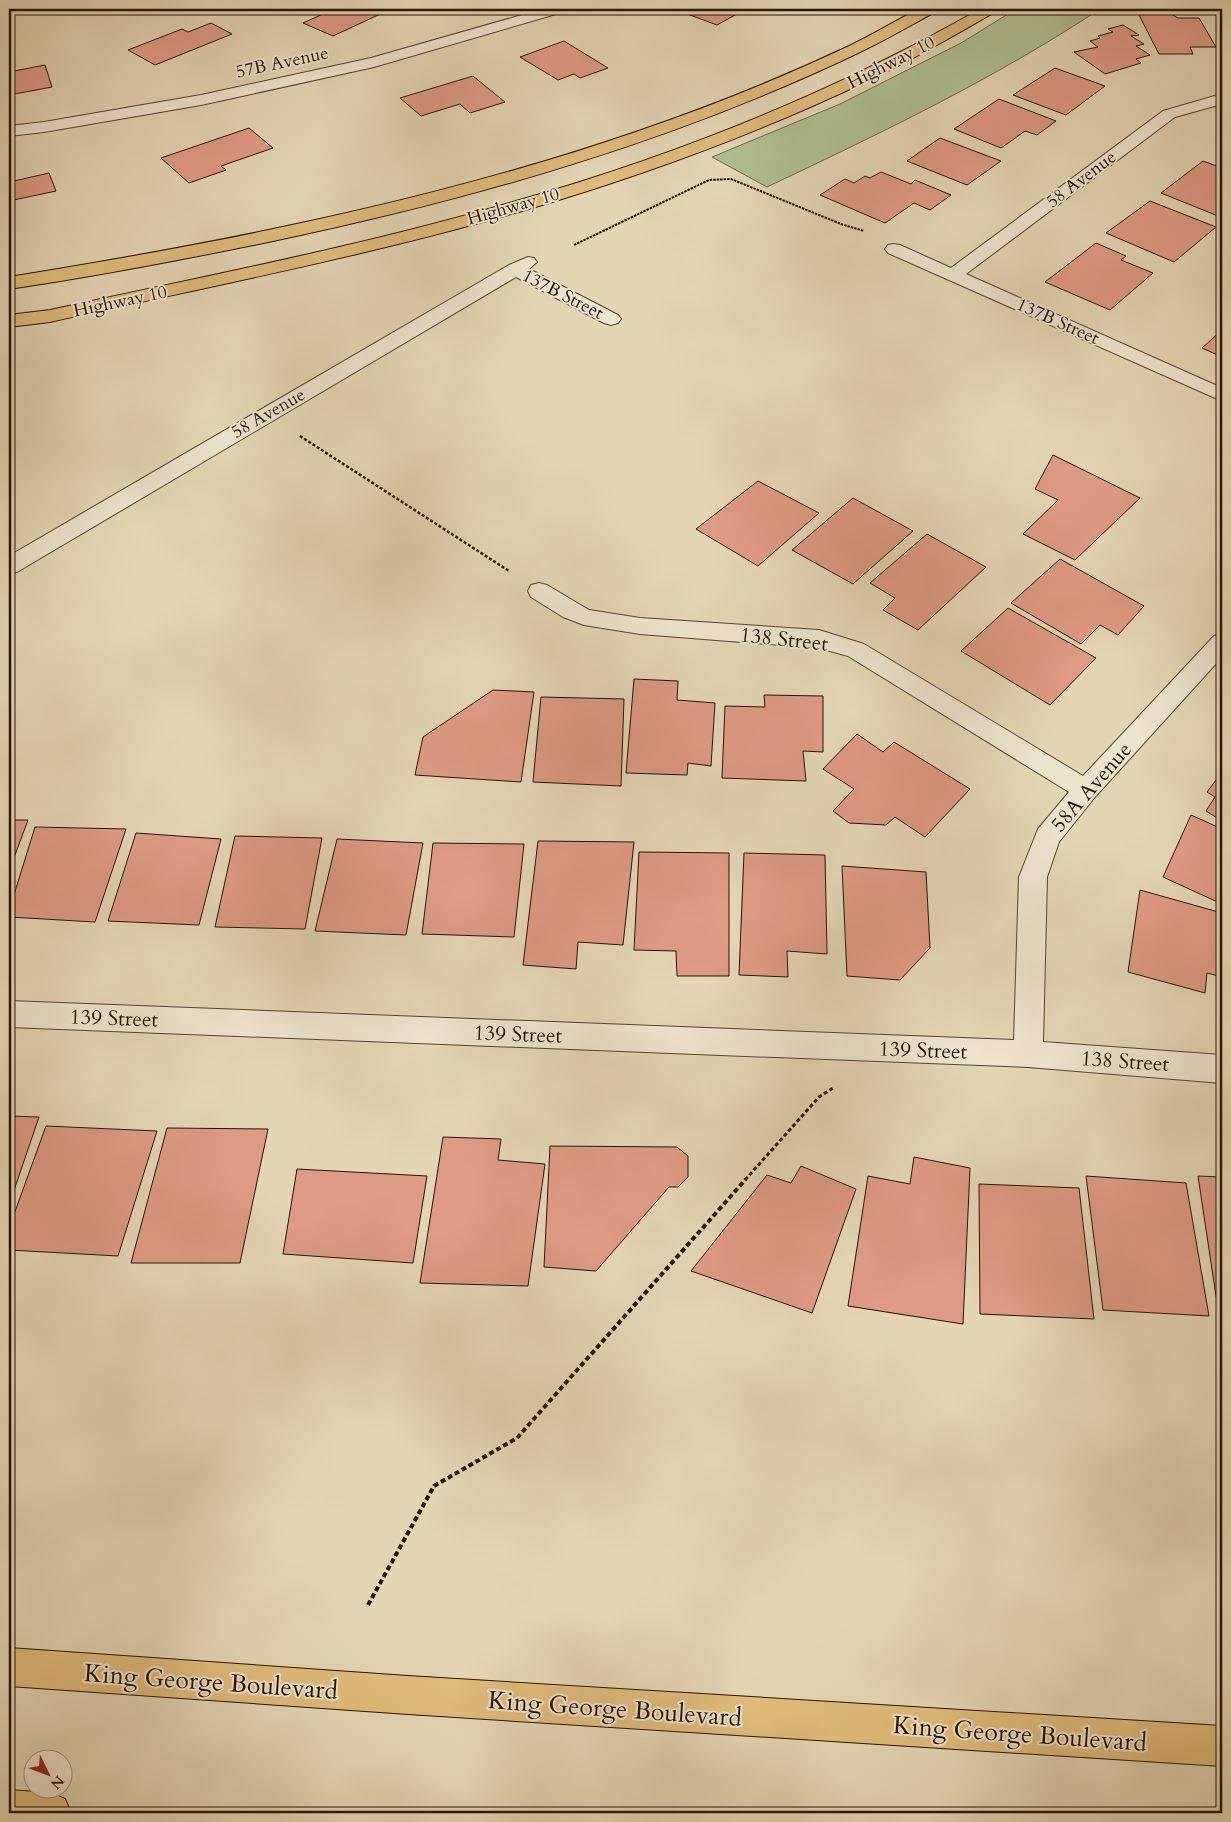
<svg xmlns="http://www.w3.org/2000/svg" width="1231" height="1822" viewBox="0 0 1231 1822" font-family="Cardo,serif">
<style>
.green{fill:#b0be8f;stroke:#6a6948}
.building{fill:#df9a83;stroke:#251401}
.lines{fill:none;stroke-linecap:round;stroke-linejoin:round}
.street-casing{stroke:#54442e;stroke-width:2}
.primary-casing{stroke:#251401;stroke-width:2}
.highway-casing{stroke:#251401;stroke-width:2}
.path-far3{stroke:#251401;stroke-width:2;stroke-dasharray:2.5 1;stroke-linecap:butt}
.path-far2{stroke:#251401;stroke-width:2.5;stroke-dasharray:3 2;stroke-linecap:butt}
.path-far1{stroke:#251401;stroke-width:3;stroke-dasharray:4 2.5;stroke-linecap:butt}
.path{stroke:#251401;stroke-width:4;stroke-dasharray:5 3;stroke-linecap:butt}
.street{fill:#ede4ce;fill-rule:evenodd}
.primary{fill:#e2bb7a;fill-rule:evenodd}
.highway{fill:#e2bb7a;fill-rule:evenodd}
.labels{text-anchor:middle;stroke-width:4;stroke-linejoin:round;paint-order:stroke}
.far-street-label{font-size:18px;fill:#251401;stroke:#ede4ce}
.street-label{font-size:21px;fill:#251401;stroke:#ede4ce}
.near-street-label{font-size:25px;fill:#251401;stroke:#ede4ce}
</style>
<rect width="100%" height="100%" fill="#e3d6b3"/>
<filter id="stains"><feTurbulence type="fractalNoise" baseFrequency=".004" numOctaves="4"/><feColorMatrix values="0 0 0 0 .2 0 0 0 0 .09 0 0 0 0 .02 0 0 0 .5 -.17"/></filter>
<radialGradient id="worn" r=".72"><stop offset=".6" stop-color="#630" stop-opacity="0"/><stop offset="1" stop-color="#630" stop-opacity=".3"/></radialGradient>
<!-- green -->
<path class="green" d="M1016 9H1100C994 79 881 133 767 187L712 157 840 104 961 43Z"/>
<!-- building -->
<path class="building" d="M334 9H386L389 10 333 36 303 23Z
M674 9H746L717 25Z
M1138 13H1169L1178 18H1199L1216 47H1190L1193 54H1159Z
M211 23 232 34 155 65 128 50 182 29 188 32Z
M1123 25 1139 35 1131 36 1144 44 1136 46 1150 55 1136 59 1141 63 1105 74 1074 52 1098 47 1090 41 1100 38 1098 36 1113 32 1108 29Z
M564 41 608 68 580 78 574 74 558 80 520 57Z
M45 65 52 87 9 95V72Z
M1055 68 1105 86 1066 115 1013 95Z
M473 76 505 102 470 113 460 104 421 116 400 98Z
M999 99 1056 121 1037 135 1025 131 1001 148 954 129Z
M249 128 273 148 221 166 226 170 189 183 161 158Z
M940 138 1001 161 967 185 907 161Z
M1203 161 1222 168V212L1218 216 1161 193Z
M9 168 14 181 49 173 56 191 9 201Z
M881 172 911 184 915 180 951 195 930 210 914 203 885 223 820 195 845 179 854 183 865 176 870 178Z
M1150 201 1216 227 1174 262 1106 233Z
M1096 243 1126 256 1121 260 1153 273 1110 310 1045 282Z
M1222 330V357L1202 348Z
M1053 455 1140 498 1075 560 1023 534 1058 500 1035 489Z
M758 481 819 513 758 566 696 529Z
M853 498 913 531 853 584 792 550Z
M927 534 986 567 918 630 883 610 895 598 870 583Z
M1060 559 1144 606 1118 635 1100 625 1081 644 1011 603Z
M1008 608 1096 658 1050 705 961 651Z
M634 679 678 681 677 700 715 703 711 766 688 763 687 775 626 773Z
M493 690 534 692 521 782 415 775 423 737Z
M764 695 823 696V752L803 751 806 781 722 778 725 706 765 707Z
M541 697 624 699 621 786 533 782Z
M857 734 883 752 894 742 970 789 925 837 895 817 886 825 849 823 833 811 854 789 823 769Z
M1222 772V821L1206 811 1215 797 1207 792Z
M1191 815 1222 829V904L1163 877Z
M9 820H28L9 871Z
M35 827 126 829 95 922 9 917V911Z
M136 833 221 839 199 925 108 921Z
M235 836 322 838 305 929 215 927Z
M337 839 423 843 406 935 315 931Z
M538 841 634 842 623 945 578 942 576 969 523 965Z
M433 843 524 844 514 937 422 934Z
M639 852 729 853V976H677L676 951 634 950Z
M744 853 825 855 827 954 787 951 788 977 739 975Z
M842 866 926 872 930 948 900 980 847 976Z
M1140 890 1222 913V977L1207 973 1205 993 1128 972Z
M9 1116 39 1117 9 1205Z
M46 1126 157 1131 118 1256 9 1250V1228Z
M167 1128 268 1129 240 1263H131Z
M443 1137 501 1139 498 1160 545 1164 528 1286 420 1283Z
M550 1146 677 1147 688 1156V1177L678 1187H669L596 1271 544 1267Z
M914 1157 970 1168 963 1324 848 1306 868 1176 910 1184Z
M801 1166 856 1189 812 1313 691 1271 767 1175 791 1183Z
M297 1169 427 1176 413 1263 283 1254Z
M1086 1176 1186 1183 1209 1316 1103 1310Z
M1198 1176 1222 1177V1316H1219Z
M979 1184 1079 1188 1094 1319 980 1314Z"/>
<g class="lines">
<!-- street casing -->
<g class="street-casing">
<path id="street" d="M543 9H565L563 12 374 67 201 105 44 132 9 136V126L44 122 201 95 371 58Z
M1218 95 1222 96V104L1175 117 966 274 1222 388V401L888 253 885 249 888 245 894 244 900 245 951 268 1163 111Z
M528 257 534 258 537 262 529 269 618 315 621 319 618 323 611 325 604 323 516 277 17 572 9 574V556L509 265Z
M539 583 547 585 589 610 640 618 819 630 864 644 1083 776 1214 636 1222 633V657L1095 797 1059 842 1047 877 1043 1042 1222 1055V1083L1028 1067 9 1027V1001L1014 1040 1019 877 1038 829 1069 792 848 656 819 648 640 634 584 625 563 617 531 597 528 591 531 585Z"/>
</g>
<!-- primary casing -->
<g class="primary-casing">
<path id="primary" d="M9 1648 408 1676 1222 1726V1766L408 1714 9 1686Z
M9 1790 51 1793 65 1799 71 1813H9Z"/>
</g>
<!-- highway casing -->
<g class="highway-casing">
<path id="highway" d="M919 9H937L935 12C909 26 884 41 858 53 672 142 473 199 273 241 186 259 97 276 9 289V277C296 231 583 171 847 47 872 35 895 21 919 9Z
M980 9H997L995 12C953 36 911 61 867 81 758 133 644 175 529 209 372 255 210 286 50 322L9 327V315L50 310C206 276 363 246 516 201 678 155 834 92 980 9Z"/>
</g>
<!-- path-far3 -->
<path class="path-far3" d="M574 245 709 180 731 179 841 224 864 231"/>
<!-- path-far2 -->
<path class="path-far2" d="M300 436 509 571"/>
<!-- path-far1 -->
<path class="path-far1" d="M745 1180 819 1097 833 1088"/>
<!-- path -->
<path class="path" d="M368 1605 434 1486 517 1438 746 1179"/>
<!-- street -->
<use href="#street" class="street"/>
<!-- primary -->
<use href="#primary" class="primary"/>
<!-- highway -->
<use href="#highway" class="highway"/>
</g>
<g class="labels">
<!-- far-street labels -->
<g class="far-street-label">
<text transform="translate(282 62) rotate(-12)" y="6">57B Avenue</text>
<text transform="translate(891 62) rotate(-27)" y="6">Highway 10</text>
<text transform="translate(1081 179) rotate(-37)" y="6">58 Avenue</text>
<text transform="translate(513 206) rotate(-16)" y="6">Highway 10</text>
<text transform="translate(563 294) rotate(27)" y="6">137B Street</text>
<text transform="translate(120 301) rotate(-12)" y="6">Highway 10</text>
<text transform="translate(1058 321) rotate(24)" y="6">137B Street</text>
<text transform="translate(268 413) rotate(-30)" y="6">58 Avenue</text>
</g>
<!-- street labels -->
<g class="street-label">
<text transform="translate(784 639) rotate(6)" y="7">138 Street</text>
<text transform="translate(1091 787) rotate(-49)" y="7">58A Avenue</text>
<text transform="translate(114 1018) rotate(2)" y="7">139 Street</text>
<text transform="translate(518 1034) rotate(2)" y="7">139 Street</text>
<text transform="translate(923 1050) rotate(2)" y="7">139 Street</text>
<text transform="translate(1125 1061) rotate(4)" y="7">138 Street</text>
</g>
<!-- near-street labels -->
<g class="near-street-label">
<text transform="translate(211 1681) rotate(4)" y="9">King George Boulevard</text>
<text transform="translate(615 1708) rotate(4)" y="9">King George Boulevard</text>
<text transform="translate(1020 1733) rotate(4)" y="9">King George Boulevard</text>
</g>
</g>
<!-- margin -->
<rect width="1231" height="1822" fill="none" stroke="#e3d6b3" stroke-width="30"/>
<rect x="10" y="10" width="1211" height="1802" fill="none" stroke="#251401" stroke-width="2.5"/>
<rect x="15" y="15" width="1201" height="1792" fill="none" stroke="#251401"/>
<!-- north arrow -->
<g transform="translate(48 1774) rotate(132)"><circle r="24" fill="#ede4ce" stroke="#9d917c"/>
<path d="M0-4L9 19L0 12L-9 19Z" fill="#8f2418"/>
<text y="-8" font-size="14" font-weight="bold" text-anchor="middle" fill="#251401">N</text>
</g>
<rect width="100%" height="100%" filter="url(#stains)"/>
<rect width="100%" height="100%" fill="url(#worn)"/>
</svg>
